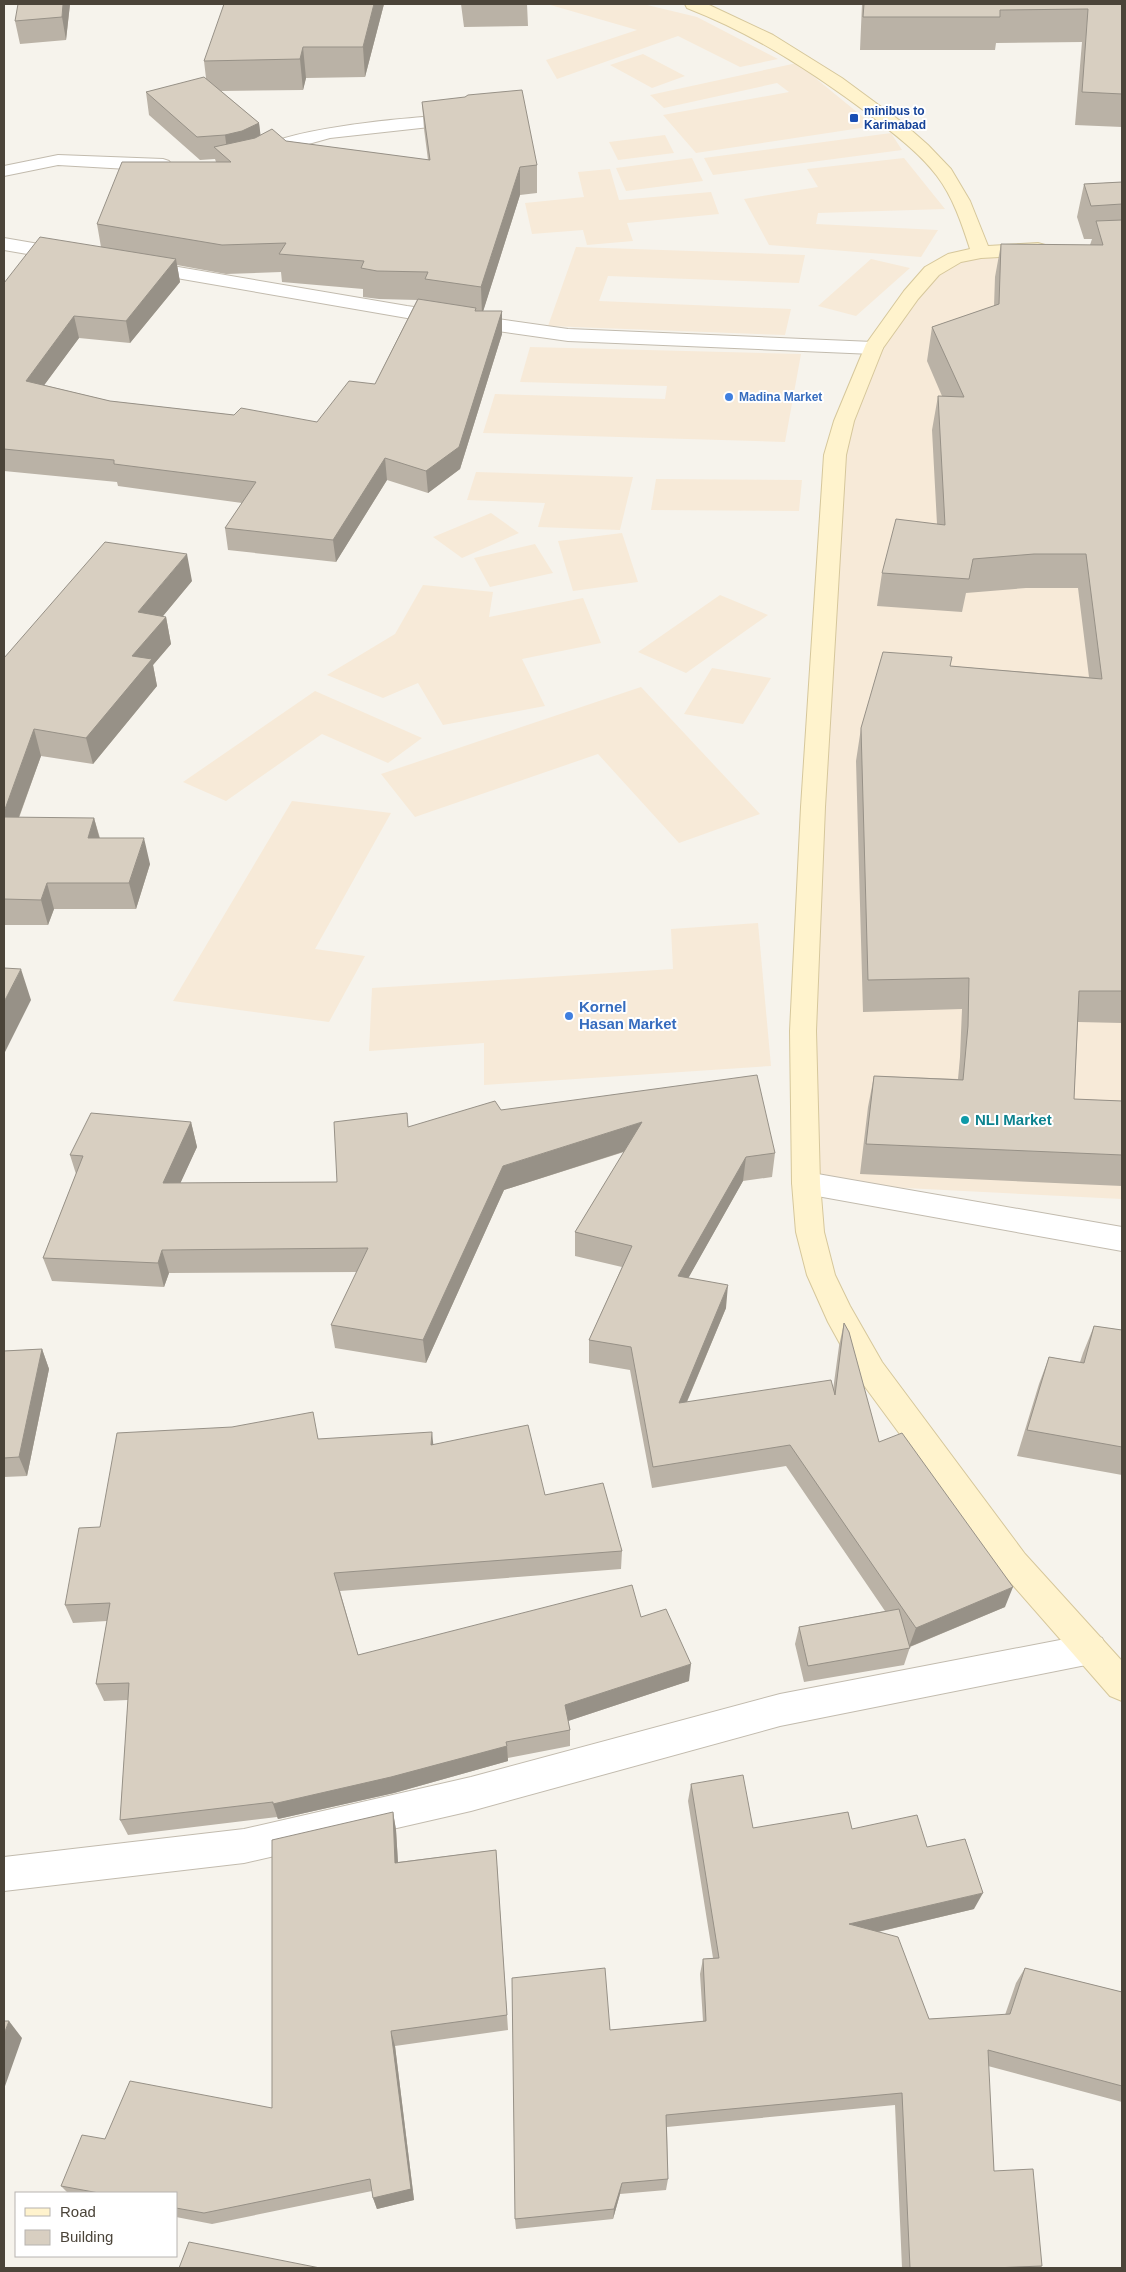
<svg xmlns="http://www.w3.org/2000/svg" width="1126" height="2272" viewBox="0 0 1126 2272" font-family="Helvetica,sans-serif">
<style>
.commercial{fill:#f7ead8}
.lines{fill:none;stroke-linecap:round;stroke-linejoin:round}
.street-casing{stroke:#c2bbae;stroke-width:2}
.secondary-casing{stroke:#d6c79b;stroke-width:2}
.street{fill:#fff;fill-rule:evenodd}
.secondary{fill:#fff3cd;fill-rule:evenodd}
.wall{fill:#bab2a6;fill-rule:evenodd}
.shaded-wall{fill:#979187}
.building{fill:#d8cfc1;stroke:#979187}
.transit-dot{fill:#1a4fb4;stroke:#fff;stroke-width:2}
.shop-dot{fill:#3f7fe0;stroke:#fff;stroke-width:2}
.culture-dot{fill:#0f9aa8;stroke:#fff;stroke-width:2}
.labels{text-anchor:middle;stroke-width:4;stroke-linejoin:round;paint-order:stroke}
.far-transit-label{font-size:12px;font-weight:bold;fill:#164399;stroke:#fff;text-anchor:start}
.far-shop-label{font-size:12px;font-weight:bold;fill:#366cbe;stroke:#fff;text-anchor:start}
.shop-label{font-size:15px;font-weight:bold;fill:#366cbe;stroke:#fff;text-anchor:start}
.culture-label{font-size:15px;font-weight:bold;fill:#0d838f;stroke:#fff;text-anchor:start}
</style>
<rect width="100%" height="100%" fill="#f6f3ec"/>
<!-- commercial -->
<path class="commercial" d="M547 4H643L697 17 778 59 740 67 678 36 557 79 546 60 637 30Z
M643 54 685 76 652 88 610 65Z
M797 63 874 126 696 153 663 115 789 92 777 83 664 108 650 95Z
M891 133 902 150 713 175 704 158Z
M665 135 674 153 618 160 609 142Z
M692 158 703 181 626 191 616 168Z
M904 158 945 209 818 213 816 224 938 230 921 257 769 245 744 199 818 187 807 169Z
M610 169 619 200 711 192 719 214 627 223 633 241 587 245 583 230 532 234 525 203 584 197 578 172Z
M1122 244V1199L806 1183 844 421 911 295 955 258Z
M576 247 805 255 799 283 608 276 599 301 791 309 785 335 548 326Z
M871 259 910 268 856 316 818 306Z
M530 347 801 354 785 442 483 433 495 394 665 399 667 386 520 382Z
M476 472 633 477 620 530 538 527 545 503 467 500Z
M656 479 802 480 799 511 651 510Z
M491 513 519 533 462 558 433 537Z
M622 533 638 582 573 591 558 541Z
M535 544 553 573 490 587 474 558Z
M423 585 493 592 489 617 583 598 601 643 522 659 545 706 443 725 418 683 383 698 327 675 395 634Z
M720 595 768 615 686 673 638 652Z
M712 668 771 678 743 724 684 714Z
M641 687 760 814 679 843 598 754 415 817 381 774Z
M315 691 422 738 388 763 322 734 226 801 183 782Z
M292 801 391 813 315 949 365 956 329 1022 173 1001Z
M758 923 771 1066 484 1085V1043L369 1051 372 988 673 969 671 929Z"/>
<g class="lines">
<!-- street casing -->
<g class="street-casing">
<path id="street" d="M460 114 466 115 469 119 466 123 330 138 287 150 265 160 259 161 253 160 250 156C270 127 422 117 460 114Z
M58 155 163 159 169 161 172 165 169 169 163 171 58 165 4 176V166Z
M4 238 68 249 75 251 78 255 75 259 68 261 4 250Z
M143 261 407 306 568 329 873 342 880 344 883 348 880 352 873 354 568 341 407 318 136 271 133 267 136 263Z
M806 1172 1122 1227V1251L806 1194 796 1191 792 1183 796 1175Z
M1091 1634 1102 1638 1107 1649 1102 1660 1091 1664 780 1726 471 1811 244 1863 4 1891V1857L244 1829 471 1777 780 1694Z"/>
</g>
<!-- secondary casing -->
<g class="secondary-casing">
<path id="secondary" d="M685 4H707L773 35 842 78 903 123 928 145 951 169 970 201 988 246 1038 243 1045 245 1048 249 1045 253 1038 255 981 258 961 262 939 275 918 299 883 348 854 421 846 455 825 807 816 1031 820 1183 824 1232 835 1275 850 1306 882 1362 1025 1554 1122 1661V1701L1110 1696 1003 1574 860 1380 828 1322 807 1275 796 1232 792 1183 790 1031 801 807 824 455 834 421 866 344 904 291 925 267 948 254 970 249C962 224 953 197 937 176 919 152 894 134 870 115 813 72 754 34 687 8Z"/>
</g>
<!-- street -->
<use href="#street" class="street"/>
<!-- secondary -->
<use href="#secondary" class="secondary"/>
</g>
<!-- wall -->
<path class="wall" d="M70 4 66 40 20 44 15 21Z
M384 4 365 77 306 78 303 90 221 91 259 123 260 135 286 141 428 160 424 129 422 102 537 165V193L520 195 483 311 502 334 460 469 428 493 387 480 336 562 228 550 225 528 242 503 118 486 117 482 4 471V283L101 247 97 224 216 162 215 159 200 160 149 115 146 92 206 78 204 61ZM177 265 226 274 281 272 282 282 363 289V297L379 299 417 300 375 384 317 422 234 415 110 401 44 385 79 338 130 343 180 282Z
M461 4H527L528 26 464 27Z
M862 4H1122V127L1075 125 1082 42 996 43 995 50H860Z
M1122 182V1023L1078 1022 1074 1099 1122 1101V1186L860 1174 868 1107 874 1076 958 1079 960 1057 962 1009 863 1012 856 761 861 728 950 666 1089 677 1078 588H1026L966 593 962 612 877 606 882 573 937 524 932 430 938 396H942L927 361 932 327 994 306 995 277 1001 244 1090 245 1092 239H1084L1077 217 1084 184Z
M192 581 162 617H166L171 644 153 665 157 686 93 764 41 756 19 818H94L100 838 150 864 136 909H54L48 925H4V658Z
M501 1110 775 1153 772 1177 743 1181 688 1278 726 1308 687 1402 833 1390 839 1346 844 1323 879 1442 1005 1607 910 1647 904 1665 804 1682 795 1644 799 1627 885 1611 786 1466 652 1488 630 1370 589 1363V1340L622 1267 575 1256V1232L624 1152 504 1190 426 1363 335 1348 331 1325 357 1272 169 1273 164 1287 52 1281 43 1258 76 1174 70 1155 191 1122 197 1147 180 1183 337 1182 409 1127Z
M1094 1326 1122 1330V1475L1017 1456 1039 1384 1049 1357 1080 1362 1083 1353Z
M42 1349 49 1369 27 1476 4 1477V1351Z
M433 1445 545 1495 622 1551 621 1569 340 1591 358 1655 641 1617 689 1681 568 1721 570 1730V1746L508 1758V1761L394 1793 278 1819 277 1817 128 1835 120 1820 128 1700 104 1701 96 1684 107 1621 73 1623 65 1605 100 1527Z
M691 1784 753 1828 852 1829 927 1847 974 1909 878 1932 929 2019 1005 2015 1016 1983 1025 1968 1122 1992V2102L988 2066 994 2171 1042 2266 1039 2268H902L895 2105 667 2127 668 2179 666 2190 620 2194 613 2219 516 2229 515 2219 610 2030 703 2021 700 1974 703 1959 713 1958 688 1801Z
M393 1812 396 1830 398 1862 496 1850 508 2030 395 2046 414 2200 377 2209 373 2198 372 2191 212 2224 176 2217V2193H68L61 2186 105 2139 272 2108Z"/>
<!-- shaded-wall -->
<path class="shaded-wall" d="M63 4H70L66 40 62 17Z
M374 4H384L365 77 363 47Z
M303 47 306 78 303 90 300 59Z
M259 123 262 146 228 158 225 135Z
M520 167V195L482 315 481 287Z
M176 259 180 282 130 343 126 321Z
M502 311V334L460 469 428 493 426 471Z
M74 316 79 338 31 403 26 381Z
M385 458 387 480 336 562 333 540Z
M187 554 192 581 144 639 138 612Z
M166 617 171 644 153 665 157 686 93 764 86 738 132 656Z
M34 729 41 756 9 844 4 825V812Z
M94 818 101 844 88 838Z
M144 838 150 864 136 909 129 883Z
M47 883 54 909 48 925 41 900Z
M21 969 31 1000 4 1054V1002Z
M191 1122 197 1147 169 1208 163 1183Z
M642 1122 641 1146 504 1190 426 1363 423 1340 503 1166Z
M746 1157 743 1181 676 1300 678 1276Z
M162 1250 169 1273 164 1287 158 1263Z
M728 1285 726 1308 677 1425 679 1403Z
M42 1349 49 1369 27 1476 19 1457Z
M432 1432 434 1451 431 1445Z
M1013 1587 1005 1607 909 1647 916 1628Z
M691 1664 689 1681 565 1722V1705Z
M507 1746 508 1761 394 1793 278 1819 273 1804Z
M393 1812 396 1830 399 1880 395 1863Z
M983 1893 974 1909 843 1940 849 1924Z
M9 2021 22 2038 4 2089V2034Z
M391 2031 395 2046 414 2200 377 2209 373 2198Z
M622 2183 620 2194 613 2219 614 2209Z"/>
<!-- building -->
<path class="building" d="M18 4H63L62 17 15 21Z
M224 4H374L363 47H303L300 59 204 61Z
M864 4H1122V94L1082 92 1088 9 1000 10V17H863Z
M204 77 259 123 242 131 225 135 197 137 146 92Z
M522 90 537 165 520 167 481 287 425 279 428 272 377 271 361 268 364 261 279 254 286 243 222 245 97 224 122 162H231L214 147 255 138 272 129 286 141 430 160 422 102 465 97 468 95Z
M1122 182V204L1091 206 1084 184Z
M1122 220V991H1079L1074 1099 1122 1101V1155L866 1144 874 1076 963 1080 968 1026 969 978 868 980 861 728 883 652 952 657 950 666 1102 679 1086 554H1034L973 559 969 579 882 573 896 519 945 525 938 396 964 397 932 327 999 304 1001 244 1103 245 1096 221Z
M40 237 176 259 126 321 74 316 26 381 110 401 234 415 241 408 317 422 349 381 375 384 418 299 476 308 475 311H502L459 447 426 471 385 458 333 540 225 528 256 482 114 464V460L4 449V283Z
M105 542 187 554 138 612 166 617 132 656 152 659 86 738 34 729 4 812V658Z
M4 817 94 818 88 838H144L129 883H47L41 900 4 899Z
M4 968 21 969 4 1002Z
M757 1075 775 1153 746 1157 678 1276 728 1285 679 1403 831 1380 835 1395 844 1323 849 1332 879 1442 902 1433 1013 1587 916 1628 790 1445 653 1467 631 1347 589 1340 632 1246 575 1232 642 1122 503 1166 423 1340 331 1325 368 1248 162 1250 158 1263 43 1258 83 1156 70 1155 91 1113 191 1122 163 1183 337 1182 334 1122 407 1113 408 1127 495 1101 501 1110Z
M1094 1326 1122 1330V1447L1027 1430 1049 1357 1084 1363Z
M42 1349 19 1457 4 1458V1351Z
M313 1412 318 1439 432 1432 431 1445 528 1425 545 1495 603 1483 622 1551 334 1573 358 1655 632 1585 641 1617 666 1609 691 1664 565 1705 570 1730 506 1742 507 1746 391 1777 273 1804V1802L120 1820 129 1683 96 1684 110 1603 65 1605 79 1528 100 1527 117 1433 232 1427Z
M899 1609 910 1648 808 1666 799 1627Z
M743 1775 753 1828 848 1812 852 1829 917 1815 927 1847 965 1839 983 1893 849 1924 898 1937 929 2019 1010 2014 1025 1968 1122 1992V2086L988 2050 994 2171 1033 2169 1042 2266 993 2268H910L902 2093 666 2115 668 2179 622 2183 614 2209 515 2219 512 1978 605 1968 610 2030 706 2021 703 1959 719 1958 691 1784Z
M393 1812 395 1863 496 1850 507 2015 391 2031 411 2189 373 2198 370 2179 204 2213 176 2208V2193H99L61 2186 82 2135 105 2139 130 2081 272 2108V1840Z
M4 2021H9L4 2034Z
M189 2242 320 2268H179Z"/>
<!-- markers -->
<rect class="transit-dot" x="849" y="113" width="10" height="10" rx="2.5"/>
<g class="shop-dot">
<circle cx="729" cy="397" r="5"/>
<circle cx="569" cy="1016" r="5"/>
</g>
<circle class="culture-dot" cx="965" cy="1120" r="5"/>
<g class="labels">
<!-- far-transit labels -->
<g class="far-transit-label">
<text x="864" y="115">minibus to<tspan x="864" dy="14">Karimabad</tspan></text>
</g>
<!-- far-shop labels -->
<g class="far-shop-label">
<text x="739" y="401">Madina Market</text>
</g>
<!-- shop labels -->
<g class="shop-label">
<text x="579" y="1012">Kornel<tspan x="579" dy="17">Hasan Market</tspan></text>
</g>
<!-- culture labels -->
<g class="culture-label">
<text x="975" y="1125">NLI Market</text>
</g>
</g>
<!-- border -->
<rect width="1126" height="2272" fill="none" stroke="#4b4439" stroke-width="10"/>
<!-- legend -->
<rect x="15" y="2192" width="162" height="65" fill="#ffffff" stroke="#b7b4b0"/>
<rect x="25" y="2208" width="25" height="8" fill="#fff3cd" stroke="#b7b4b0"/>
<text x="60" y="2217" font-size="15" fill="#4b4439">Road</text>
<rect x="25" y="2230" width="25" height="15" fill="#d8cfc1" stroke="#b7b4b0"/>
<text x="60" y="2242" font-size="15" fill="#4b4439">Building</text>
</svg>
